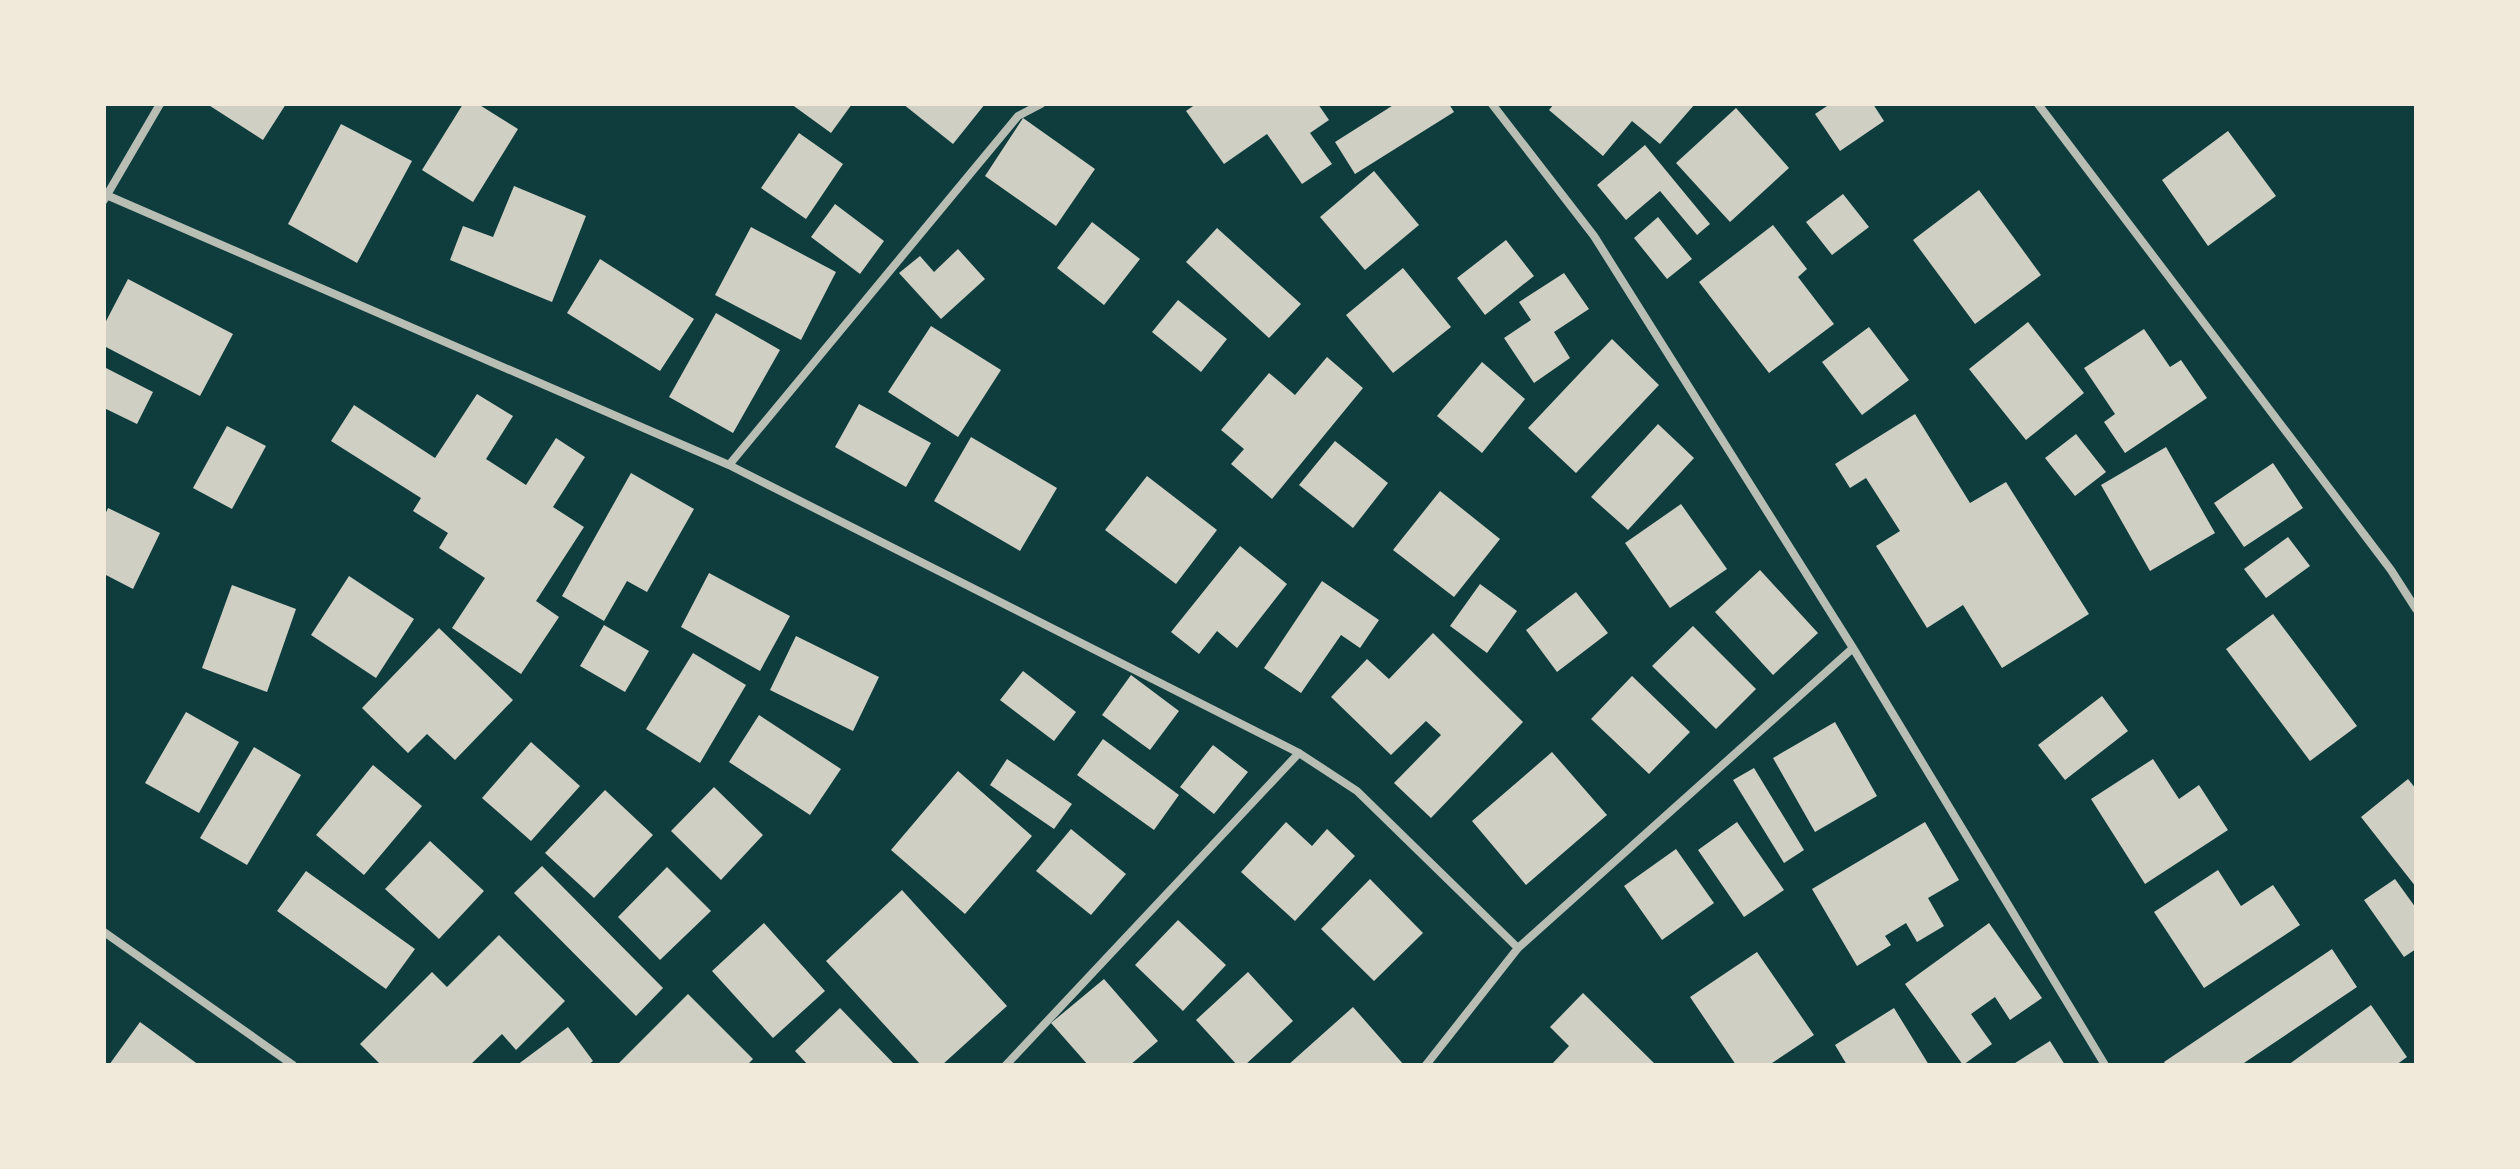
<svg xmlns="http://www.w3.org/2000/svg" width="2520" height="1169" viewBox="0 0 2520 1169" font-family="'PT Sans',sans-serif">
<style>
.building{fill:#cfcfc3}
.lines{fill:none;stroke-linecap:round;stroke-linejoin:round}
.minor{stroke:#b8beb3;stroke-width:8}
</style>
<rect width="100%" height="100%" fill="#0f3d3e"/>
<!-- building -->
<path class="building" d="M207 104H286L263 140Z
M463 104H478L518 129 473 202 422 170Z
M791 104H852L831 133Z
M903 104H985L953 144Z
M1196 104H1318L1329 120 1310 133 1332 164 1302 184 1267 134 1224 164 1186 111Z
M1395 104H1449L1454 112 1355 174 1335 142Z
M1554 104H1695L1660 144 1632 121 1603 156 1549 110Z
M1830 104H1873L1884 121 1840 151 1815 114Z
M1736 108 1789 168 1730 222 1676 163Z
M1023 118 1095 169 1056 226 985 176Z
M341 124 412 161 357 263 288 224Z
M2228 131 2276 196 2208 246 2162 180Z
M799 133 843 164 806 219 761 188Z
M1645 145 1710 224 1697 235 1660 191 1626 220 1597 185Z
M1374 171 1419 225 1365 270 1320 217Z
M514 186 586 216 552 302 450 260 463 226 493 237Z
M1979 190 2041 275 1975 324 1913 240Z
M1843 194 1869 227 1832 255 1806 222Z
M835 204 884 241 860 274 811 237Z
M1658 217 1692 259 1667 279 1634 238Z
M1092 222 1140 259 1104 305 1057 268Z
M1773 225 1807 269 1798 277 1834 324 1769 373 1699 282Z
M751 227 836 272 801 340 715 295Z
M1217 228 1301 304 1269 338 1186 262Z
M1506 240 1534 276 1485 315 1457 278Z
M958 249 985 279 941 319 899 273 920 256 934 272Z
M600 259 694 319 660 371 567 313Z
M1403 268 1451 327 1393 373 1346 315Z
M1564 273 1589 309 1554 332 1570 358 1534 383 1504 338 1531 320 1519 302Z
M128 279 233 334 200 396 104 346V325Z
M1178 300 1227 339 1201 372 1152 332Z
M716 313 780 350 733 433 669 397Z
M2028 322 2084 393 2026 440 1969 369Z
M931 326 1001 370 958 437 888 392Z
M1869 327 1909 380 1862 415 1822 362Z
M2144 329 2170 367 2181 360 2207 398 2125 453 2104 422 2115 414 2084 368Z
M1612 339 1659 385 1576 473 1528 428Z
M1327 357 1363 388 1272 499 1231 464 1244 449 1221 430 1269 373 1295 395Z
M1482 362 1525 399 1482 453 1437 416Z
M106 368 153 392 137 424 104 408Z
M477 394 513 416 486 459 526 485 556 438 585 457 553 507 584 527 536 601 559 617 521 674 452 628 485 578 439 548 448 533 413 511 421 498 331 441 354 405 435 458Z
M859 404 931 443 906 487 835 447Z
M1915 414 1970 503 2006 482 2089 614 2002 668 1963 605 1927 628 1876 546 1900 531 1866 478 1850 488 1835 464Z
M1658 424 1694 458 1628 530 1591 497Z
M227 426 266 446 232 509 193 488Z
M2076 434 2106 472 2075 496 2045 458Z
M971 437 1057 488 1020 551 934 501Z
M1335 441 1388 483 1353 528 1299 485Z
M2166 447 2215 533 2150 571 2101 485Z
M2273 463 2303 508 2244 547 2214 503Z
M631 473 694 509 647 592 627 581 604 621 562 596Z
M1147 476 1217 530 1176 584 1105 530Z
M1440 491 1500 539 1454 597 1393 550Z
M1681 504 1727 569 1670 608 1625 543Z
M108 508 160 533 133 589 104 574V517Z
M2288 537 2310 566 2266 598 2244 569Z
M1240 546 1287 584 1237 648 1217 631 1199 654 1171 632Z
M1760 570 1818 633 1773 675 1715 612Z
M709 573 790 616 760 671 681 627Z
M349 576 414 619 376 678 311 635Z
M1322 581 1379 620 1360 648 1341 635 1301 693 1264 668Z
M1480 584 1517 611 1487 653 1450 626Z
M232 585 296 609 267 692 202 668Z
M1576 592 1608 633 1557 672 1526 630Z
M2273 614 2357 726 2310 761 2226 649Z
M604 625 649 651 625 692 580 666Z
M1693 626 1756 689 1716 729 1652 666Z
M439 628 513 700 455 760 427 734 408 753 362 708Z
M1433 633 1523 722 1431 818 1394 783 1441 735 1426 721 1391 755 1331 697 1367 659 1389 679Z
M796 636 879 677 853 731 770 690Z
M693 653 746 685 700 763 646 729Z
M1023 671 1076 712 1054 741 1000 700Z
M1131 675 1179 711 1150 750 1102 715Z
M1632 676 1690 732 1649 774 1591 719Z
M2102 696 2128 731 2065 780 2038 745Z
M186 712 239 742 199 813 145 783Z
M759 715 841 769 810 815 729 762Z
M1835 722 1877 796 1815 832 1773 758Z
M1103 739 1179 795 1154 830 1077 775Z
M531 742 580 786 531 841 482 798Z
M1213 745 1248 772 1214 814 1180 787Z
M254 747 301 775 247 865 200 838Z
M1552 752 1607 815 1526 885 1472 821Z
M1007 759 1072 804 1054 829 990 785Z
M2153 759 2179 799 2199 785 2228 830 2145 884 2091 799Z
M373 765 422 806 364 875 316 835Z
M1754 768 1804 850 1784 863 1733 780Z
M958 771 1032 836 965 914 891 850Z
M2408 779 2416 789V887L2361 817Z
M714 787 763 835 721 880 671 831Z
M605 790 653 835 594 898 545 853Z
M1286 822 1312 846 1327 829 1355 856 1295 921 1241 872Z
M1737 822 1784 890 1744 917 1698 850Z
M1925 822 1959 880 1928 898 1944 926 1917 942 1906 923 1885 936 1891 945 1857 966 1812 889Z
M1071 829 1126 874 1091 915 1036 871Z
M430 841 484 891 439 939 385 889Z
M1676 849 1714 903 1662 940 1624 886Z
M542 866 663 988 636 1016 514 893Z
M667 867 711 911 660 960 618 917Z
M2218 870 2241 906 2273 885 2300 925 2204 988 2154 912Z
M306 871 415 949 386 989 277 911Z
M1370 879 1423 933 1374 981 1321 929Z
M2395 879 2416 908V949L2404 957 2364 900Z
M902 890 1007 1006 942 1065H921L826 961Z
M1178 920 1226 965 1183 1011 1135 965Z
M764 923 825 991 773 1038 712 971Z
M1989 923 2042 998 2010 1020 1995 997 1971 1014 1992 1044 1963 1065 1905 984Z
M499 935 565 1001 516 1050 502 1034 470 1065H381L360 1044 432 972 447 987Z
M2332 949 2357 987 2241 1065H2166L2164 1062Z
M1757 952 1814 1035 1769 1065H1736L1690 997Z
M1248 972 1293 1021 1245 1065H1237L1196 1020Z
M1104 979 1158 1041 1130 1065H1088L1051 1023Z
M1583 993 1656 1065H1551L1569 1046 1550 1027Z
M688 994 753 1059 747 1065H617Z
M2371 1005 2407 1057 2396 1065H2288Z
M1353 1007 1404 1065H1288Z
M840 1008 895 1065H808L795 1051Z
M1894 1008 1929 1065H1847L1835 1045Z
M140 1022 199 1065H109Z
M568 1027 593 1061 588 1065H517Z
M2050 1041 2065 1065H2012Z"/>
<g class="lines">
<!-- minor -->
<path class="minor" d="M1492 104 1594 236 1853 648 2105 1065
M2038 104 2391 570 2416 609
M104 194 729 465 1299 753 1357 791 1518 948 1853 648
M104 200 160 104
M729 465 1018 116 1041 104
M104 932 293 1065
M1006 1065 1299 753
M1426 1065 1518 948"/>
</g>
<!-- border -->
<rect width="2520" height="1169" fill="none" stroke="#f1e9da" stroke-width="212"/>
</svg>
